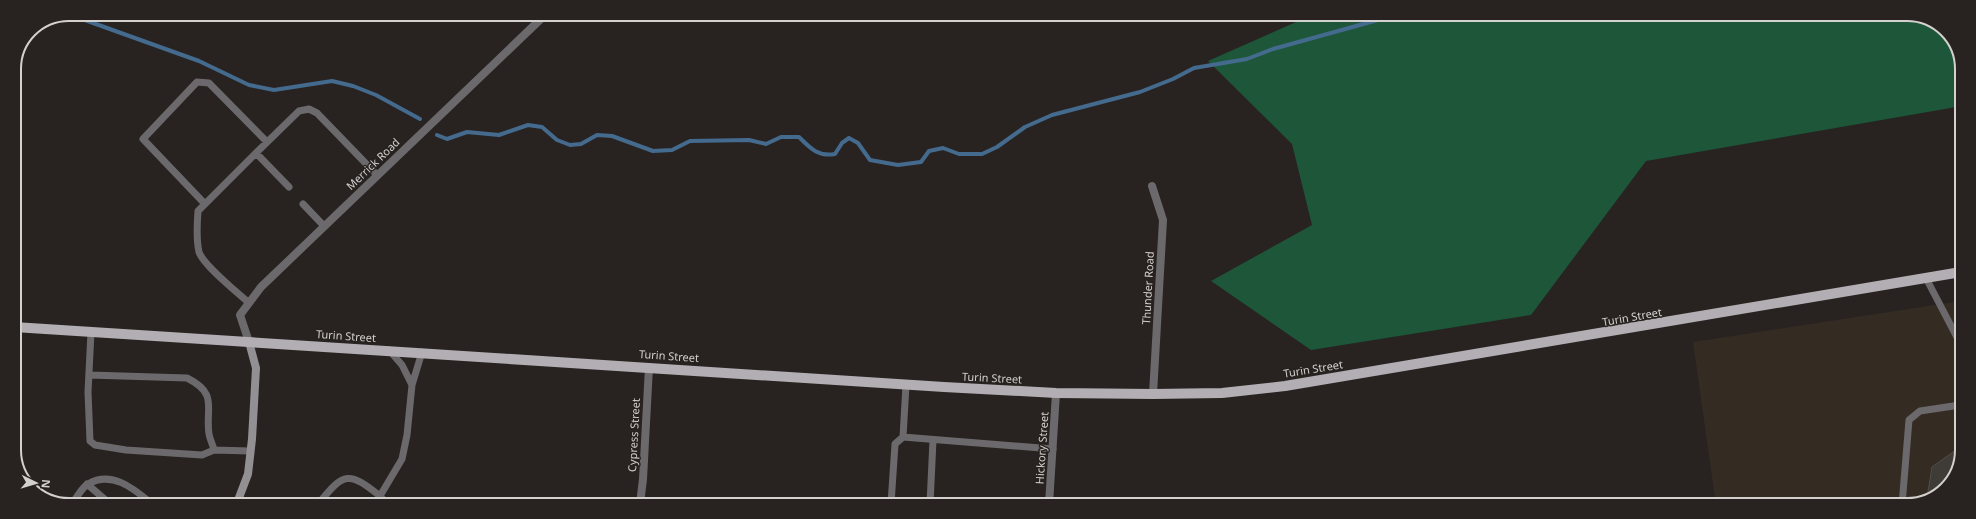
<svg xmlns="http://www.w3.org/2000/svg" width="1976" height="519" viewBox="0 0 1976 519" font-family="'Noto Sans',sans-serif">
<style>
.built{fill:#342b23}
.forest{fill:#1d5639}
.lines{fill:none;stroke-linecap:round;stroke-linejoin:round}
.stream{stroke:#446a8e;stroke-width:4}
.building{fill:#3f3b36;stroke:#534d49}
.lane{stroke:#6b696b;stroke-width:7}
.street{stroke:#6b696b;stroke-width:8}
.secondary{stroke:#939094;stroke-width:8}
.primary{stroke:#b2aeb3;stroke-width:10}
.labels{text-anchor:middle;stroke-width:3;stroke-linejoin:round;paint-order:stroke}
.street-label{font-size:11px;fill:#d3d0ce;stroke:#282320}
.rim{fill:none;stroke:#d3d0ce;stroke-width:2}
</style>
<rect width="100%" height="100%" fill="#282320"/>
<!-- built -->
<path class="built" d="M1961 301 1960 464 1941 494 1908 505H1716L1693 342Z"/>
<!-- forest -->
<path class="forest" d="M1312 15 1921 16 1949 33 1962 65V106L1646 161 1531 315 1311 350 1211 281 1312 225 1292 144 1208 61Z"/>
<g class="lines">
<!-- stream -->
<path class="stream" d="M68 14 199 61 249 85 274 90 332 81 353 86 376 95 420 119
M437 135 447 139 467 132 499 135 528 125 542 127 557 140 570 145 581 144 597 135 612 136 653 151 672 150 690 141 749 140 766 144 781 137H799C810 148 818 157 835 154L842 143 849 138 858 143 870 160 898 165 921 162 929 151 943 148 959 154H982L997 147 1025 127 1052 115 1140 92 1173 79 1194 68 1247 59 1273 49 1396 15"/>
</g>
<!-- building -->
<path class="building" d="M1960 447V464L1941 494 1927 498 1932 467Z"/>
<g class="lines">
<!-- lane -->
<path class="lane" d="M289 187 256 153 299 111 309 109 317 113 377 175
M205 204 143 139 197 82 209 83 267 142
M303 204 324 226
M1926 278 1961 345
M249 303C238 293 203 265 199 252 196 239 197 224 198 211L256 153
M91 332 88 392 90 441 95 445 126 450 202 455 214 450 250 451
M389 350 402 365 412 385
M89 375 187 378C219 394 205 408 209 434 210 440 213 445 214 450
M906 385 903 437 1053 449
M87 484 109 503
M72 503C77 498 82 487 88 484 112 470 134 489 151 503
M319 503C344 472 349 471 380 496
M387 504 380 496 402 459 407 435 412 385 422 352
M891 504 895 444 903 437
M930 504 933 440
M1902 505 1909 420 1920 411 1960 405"/>
<!-- street -->
<path class="street" d="M1152 186 1163 220 1153 394
M249 342 240 315 261 287 546 14
M640 504 643 479 649 367
M1049 504 1056 393"/>
<!-- secondary -->
<path class="secondary" d="M237 503 248 474 252 439 256 368 249 342"/>
<!-- primary -->
<path class="primary" d="M14 327 944 387 1056 393 1153 394 1222 393 1285 386 1961 272"/>
</g>
<g class="labels">
<!-- street labels -->
<g class="street-label">
<text transform="translate(373 164) rotate(-44)" y="4">Merrick Road</text>
<text transform="translate(1148 288) rotate(-87)" y="4">Thunder Road</text>
<text transform="translate(1632 317) rotate(-10)" y="4">Turin Street</text>
<text transform="translate(346 336) rotate(4)" y="4">Turin Street</text>
<text transform="translate(669 356) rotate(4)" y="4">Turin Street</text>
<text transform="translate(1313 369) rotate(-9)" y="4">Turin Street</text>
<text transform="translate(992 378) rotate(3)" y="4">Turin Street</text>
<text transform="translate(634 435) rotate(-87)" y="4">Cypress Street</text>
<text transform="translate(1042 448) rotate(-86)" y="4">Hickory Street</text>
</g>
</g>
<!-- crop -->
<path d="M0 0H1976V519H0ZM69 21H1907A48 48 0 0 1 1955 69V450A48 48 0 0 1 1907 498H69A48 48 0 0 1 21 450V69A48 48 0 0 1 69 21Z" fill="#282320" fill-rule="evenodd"/>
<path class="rim" d="M69 21H1907A48 48 0 0 1 1955 69V450A48 48 0 0 1 1907 498H69A48 48 0 0 1 21 450V69A48 48 0 0 1 69 21Z"/>
<!-- north arrow -->
<g transform="translate(36 483) rotate(95)" stroke="#282320" stroke-width="3" paint-order="stroke">
<path d="M0-3L7 15L0 10L-7 15Z" fill="#d3d0ce"/>
<text y="-6" font-size="11" font-weight="bold" text-anchor="middle" fill="#d3d0ce">N</text>
</g>
</svg>
